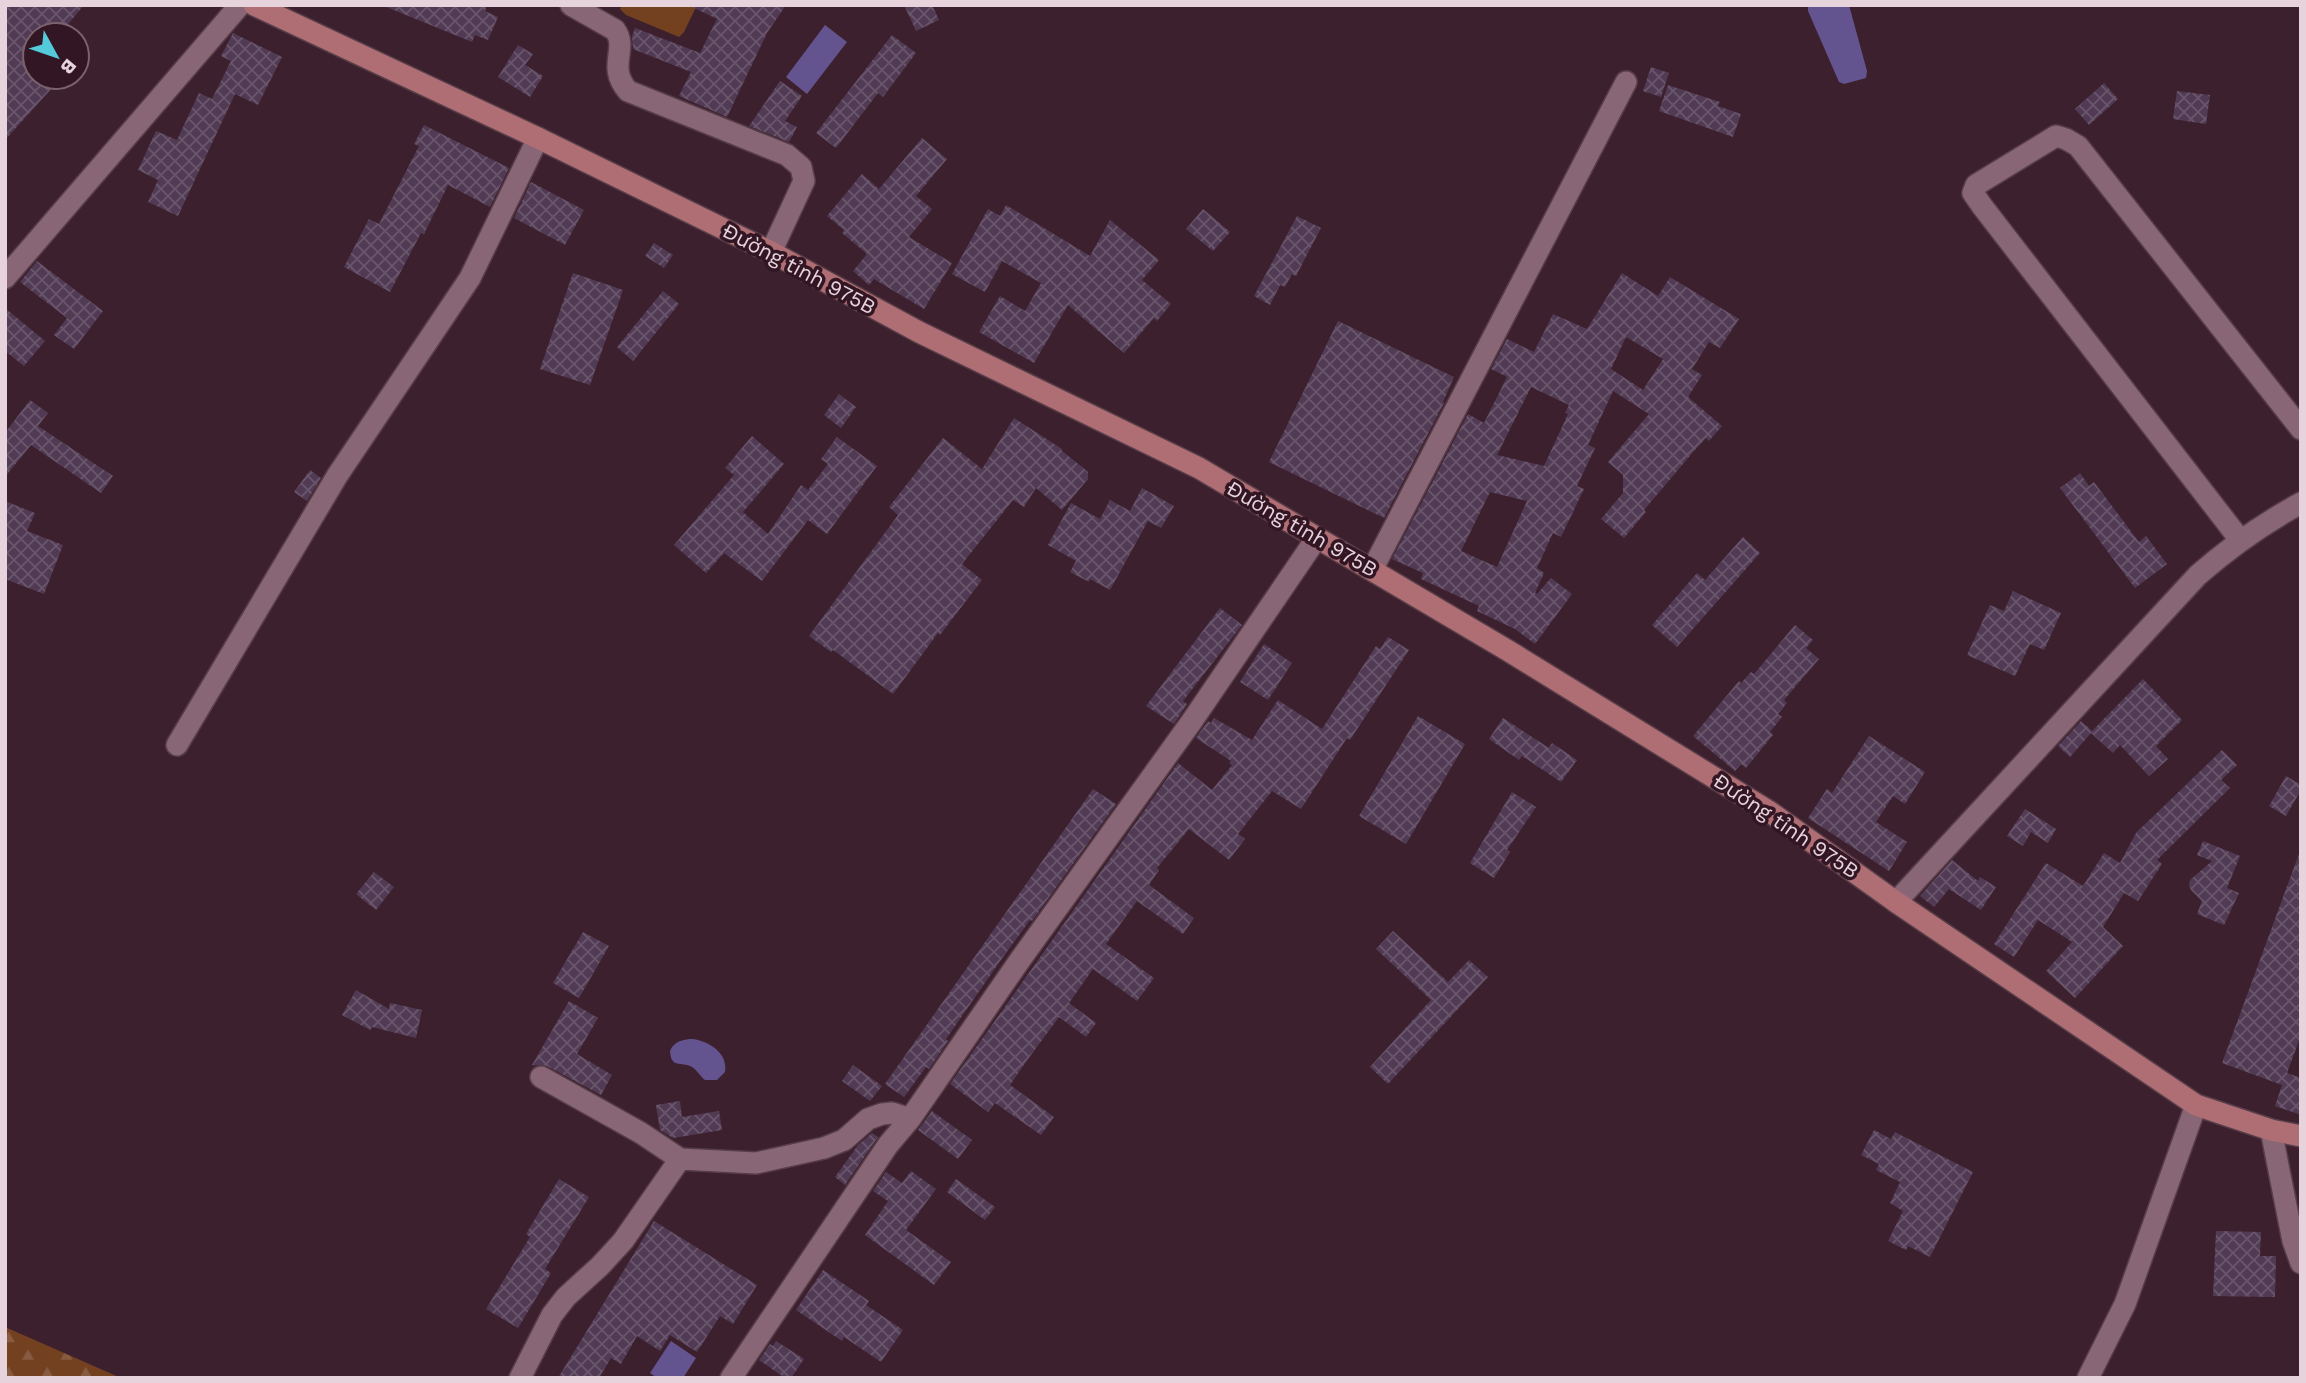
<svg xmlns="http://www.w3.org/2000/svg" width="2306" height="1383" viewBox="0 0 2306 1383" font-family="'Work Sans',sans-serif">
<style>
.forest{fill:url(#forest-firs)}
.pitch{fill:#734020}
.water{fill:#635490}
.building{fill:url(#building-cross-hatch);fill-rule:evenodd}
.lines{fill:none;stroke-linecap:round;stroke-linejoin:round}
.minor-casing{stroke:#563d48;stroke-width:24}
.major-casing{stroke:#563d48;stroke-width:24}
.minor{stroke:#896675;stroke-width:21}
.major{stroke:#af6e74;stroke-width:21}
.labels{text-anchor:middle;stroke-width:7;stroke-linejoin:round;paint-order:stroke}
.street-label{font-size:21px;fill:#e7d3db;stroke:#331623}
</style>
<defs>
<pattern id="forest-firs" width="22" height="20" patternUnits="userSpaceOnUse" patternTransform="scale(1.75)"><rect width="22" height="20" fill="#734020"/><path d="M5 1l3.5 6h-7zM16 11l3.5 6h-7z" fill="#875b40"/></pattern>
<pattern id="building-cross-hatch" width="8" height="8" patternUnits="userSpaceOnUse" patternTransform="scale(1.75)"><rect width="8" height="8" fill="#513b54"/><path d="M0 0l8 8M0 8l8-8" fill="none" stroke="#6a566c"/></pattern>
</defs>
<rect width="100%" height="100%" fill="#3d202d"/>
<!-- forest -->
<path class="forest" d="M5 1327 121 1378H5Z"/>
<!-- pitch -->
<path class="pitch" d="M622 5H697L684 32 679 37 626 15 620 9Z"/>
<!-- water -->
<path class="water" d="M1808 5H1849L1867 71 1866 78 1844 84 1839 82 1808 11Z
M825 25 847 42 807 94 786 77Z
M693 1039C710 1042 728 1053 725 1072L717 1080H705C700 1076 697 1070 692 1067 681 1061 671 1069 670 1051 674 1041 684 1039 693 1039Z
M671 1341 696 1358 683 1378H657L650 1373Z"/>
<!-- building -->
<path class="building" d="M5 5H84L59 35H35V77H62L5 140Z
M487 5 485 11 498 17 488 40 475 35 472 42 384 6Z
M688 5H786L767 33 727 117 679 96 691 72 633 49 632 36 635 28 700 53 717 19Z
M904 5H932L939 20 916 31Z
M233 33 282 57 258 105 235 94 178 216 148 202 158 180 138 170 156 131 177 140 199 93 212 99 231 61 221 56Z
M892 35 916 53 883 97 878 93 836 148 816 133Z
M518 45 533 54 525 65 543 76 530 97 498 77Z
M1651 67 1669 73 1661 97 1643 91Z
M780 81 802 96 785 121 797 127 789 142 749 126Z
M2104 83 2118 99 2089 125 2075 109Z
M1668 85 1720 102 1718 106 1741 114 1733 137 1659 111Z
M2177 91 2210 95 2206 124 2173 119Z
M424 125 509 168 490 207 448 185 424 234 421 233 390 292 344 267 369 219 379 224 419 146 414 144Z
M922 138 947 159 916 196 932 209 909 237 952 263 924 309 874 279 869 285 853 271 867 254 842 233 844 230 827 216 862 174 879 189Z
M531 182 584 210 565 245 514 218Z
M1006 205 1090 256 1110 220 1159 260 1142 280 1171 304 1157 321 1154 318 1124 353 1068 305 1034 363 979 332 1000 296 1025 311 1041 283 1002 261 985 292 952 274 988 209 1000 216Z
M1203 209 1230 232 1213 251 1186 229Z
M1297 216 1321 228 1296 276 1292 274 1285 287 1280 285 1270 305 1254 296Z
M654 243 673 255 664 268 645 256Z
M37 261 103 311 74 349 54 335 67 318 20 282Z
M573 273 623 290 590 385 540 369Z
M1622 273 1658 296 1670 277 1739 319 1720 348 1709 342 1692 369 1702 375 1688 397 1722 426 1709 441 1706 438 1694 451 1644 510 1646 512 1624 538 1601 519 1623 493V475L1608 462 1649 414 1613 391 1588 445 1595 448 1577 486 1584 489 1561 537 1553 533 1537 568 1544 573 1535 593 1537 594 1551 578 1572 594 1535 644 1515 629 1477 611 1479 606 1421 579 1423 573 1392 559 1468 414 1484 423 1507 377 1491 369 1507 339 1534 352 1553 314 1587 329ZM1626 337 1663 359 1643 390 1611 369ZM1531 387 1569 405 1565 413 1568 414 1544 466 1497 455ZM1490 492 1527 501 1497 567 1461 551Z
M663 291 679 304 633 361 617 347Z
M5 308 45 341 24 366 5 351Z
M1338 321 1454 377 1443 402 1444 403 1384 518 1269 462Z
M839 394 856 407 841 428 824 415Z
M30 400 48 413 38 426 113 476 101 493 31 445 5 477V433Z
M1014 418 1062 449 1061 450 1088 472V479L1062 510 1036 488 1024 507 1013 500 962 564 982 580 940 635 938 633 893 694 833 650 831 652 809 636 898 515 889 507 943 438 982 469Z
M752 436 784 464 743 512 768 534 801 485 808 490 828 464 821 459 837 437 877 466 827 534 808 520 762 581 724 553 706 573 674 545 734 475 725 468Z
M310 470 321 478 307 501 294 492Z
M2080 473 2089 486 2094 482 2139 542 2146 536 2167 564 2135 588 2060 488Z
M1142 488 1174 506 1161 528 1148 521 1110 590 1090 579 1089 582 1070 572 1076 561 1048 545 1071 503 1100 519 1110 500 1130 511Z
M5 501 35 513 27 531 63 545 44 594 5 579Z
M1743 537 1760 553 1677 647 1652 625 1697 573 1705 580Z
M2013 591 2061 613 2044 650 2030 644 2015 676 1967 655 1990 605 2004 611Z
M1220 608 1242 625 1183 701 1187 704 1174 724 1146 706Z
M1795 625 1813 640 1806 648 1819 659 1784 700 1787 703 1778 714 1782 717 1770 732 1773 735 1746 768 1741 764 1735 771 1693 736 1739 681 1741 683 1751 672 1754 674Z
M1388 637 1409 650 1350 740 1347 738 1301 809 1272 791 1238 834 1245 839 1229 860 1189 829 1157 868 1159 870 1149 885 1194 918 1183 934 1137 901 1106 944 1154 978 1137 1001 1093 969 1069 1003 1096 1023 1086 1037 1059 1017 1028 1059 1010 1085 1054 1117 1041 1135 995 1103 988 1112 950 1084 1178 763 1212 790 1232 765 1229 763 1231 761 1196 738 1208 721 1211 723 1214 718 1252 740 1278 700 1322 729 1376 646 1380 649Z
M1264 644 1292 663 1268 700 1240 682Z
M2143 679 2182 720 2156 746 2168 759 2149 776 2120 745 2113 753 2091 733 2070 757 2058 746 2081 721 2092 731Z
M1418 716 1465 744 1406 844 1359 816Z
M1503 718 1549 748 1552 743 1577 760 1561 782 1522 756 1519 760 1489 739Z
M1869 736 1925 772 1905 804 1893 796 1876 822 1907 842 1889 871 1808 818 1827 789 1832 793Z
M2222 750 2237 765 2221 780 2230 788 2157 860 2162 864 2138 901 2124 893 2103 927 2123 946 2075 998 2046 971 2072 942 2038 920 2014 957 1994 944 2046 863 2083 886 2104 853 2120 863 2136 833Z
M2286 776 2301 785V790L2286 816 2269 806Z
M1093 789 1116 804 1032 921 1030 920 1003 957 946 1039 948 1041 929 1069 926 1067 904 1097 885 1084Z
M1512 792 1536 807 1507 850 1510 852 1494 878 1470 863Z
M2025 809 2056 829 2048 843 2031 832 2023 846 2007 836Z
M2203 841 2240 856 2227 888 2239 893 2224 925 2197 914 2202 901 2191 890 2189 885 2190 880 2212 861 2197 855Z
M2299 854H2301V1035L2287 1073 2301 1078V1115L2275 1106 2282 1085 2222 1063Z
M1952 860 1978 881 1980 877 1996 887 1981 910 1949 889 1934 907 1920 896Z
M374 872 394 887 376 910 356 894Z
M1393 931 1448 982 1469 960 1488 977 1388 1084 1370 1067 1431 1000 1376 949Z
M583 932 609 946 579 998 553 983Z
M356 990 389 1009 390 1003 422 1010 416 1038 372 1027 370 1030 342 1015Z
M569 1001 598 1018 577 1054 612 1075 601 1095 547 1066 532 1065Z
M853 1065 882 1086 870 1101 842 1081Z
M680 1101 682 1117 719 1111 722 1130 673 1138 660 1130 656 1105Z
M932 1111 972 1140 958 1159 918 1130Z
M1874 1130 1891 1139 1895 1132 1973 1172 1930 1257 1908 1246 1906 1250 1888 1241 1903 1211 1890 1203 1900 1182 1876 1170 1879 1164 1861 1155Z
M872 1133 878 1137 845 1185 835 1177 858 1145Z
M911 1171 936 1189 906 1230 951 1262 934 1285 865 1235 888 1201 873 1191 886 1172 902 1183Z
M559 1179 589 1197 545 1269 551 1273 518 1328 486 1309 530 1237 526 1234Z
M956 1179 995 1207 985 1220 947 1192Z
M654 1221 757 1285 733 1324 720 1316 697 1352 670 1335 660 1351 637 1336 621 1364 611 1358 599 1378H558Z
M2216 1231 2261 1232 2260 1256H2276L2275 1297 2213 1296Z
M823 1270 869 1301 866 1305 903 1330 881 1362 844 1337 842 1341 796 1310Z
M776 1341 804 1359 791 1378H785L759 1360 770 1344 773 1346Z"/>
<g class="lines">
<!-- minor casing -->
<g class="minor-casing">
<path id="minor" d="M571 5 615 30C629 49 606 66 628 91L787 155 801 167 804 181 771 252
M5 278 240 5
M2241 541 1982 206 1973 193 1976 185 2056 136 2066 139 2078 146 2301 429
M1372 570 1626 82
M177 745 337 476 470 278 538 138
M1896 902 2198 575C2230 547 2264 523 2301 503
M541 1077 641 1133 680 1159 756 1163 824 1148 844 1140 868 1119 882 1114 892 1113 910 1119
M2271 1130 2293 1241 2301 1263
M520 1378 552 1315 566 1297 600 1266 623 1241 680 1159
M731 1378 888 1145 910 1119 1020 960 1192 721 1316 539
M2088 1378 2125 1304 2196 1105"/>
</g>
<!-- major casing -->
<g class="major-casing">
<path id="major" d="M254 5 538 138 771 252 919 332 1199 468 1507 650 1770 812 1896 902 2196 1105 2271 1130 2301 1136"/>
</g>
<!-- minor -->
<use href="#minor" class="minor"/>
<!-- major -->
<use href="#major" class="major"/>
</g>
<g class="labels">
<!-- street labels -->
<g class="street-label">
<text transform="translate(799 269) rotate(28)" y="7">Đường tỉnh 975B</text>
<text transform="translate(1302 529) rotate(30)" y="7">Đường tỉnh 975B</text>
<text transform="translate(1786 826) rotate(34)" y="7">Đường tỉnh 975B</text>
</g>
</g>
<!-- border -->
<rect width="2306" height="1383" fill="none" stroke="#e7d3db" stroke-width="14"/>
<!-- north arrow -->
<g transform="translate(56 56) rotate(130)"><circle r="33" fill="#331623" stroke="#7b626d" stroke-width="2"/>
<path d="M0-5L12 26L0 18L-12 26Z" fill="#53cbda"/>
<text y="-10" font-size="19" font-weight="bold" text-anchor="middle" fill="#e7d3db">B</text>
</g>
</svg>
